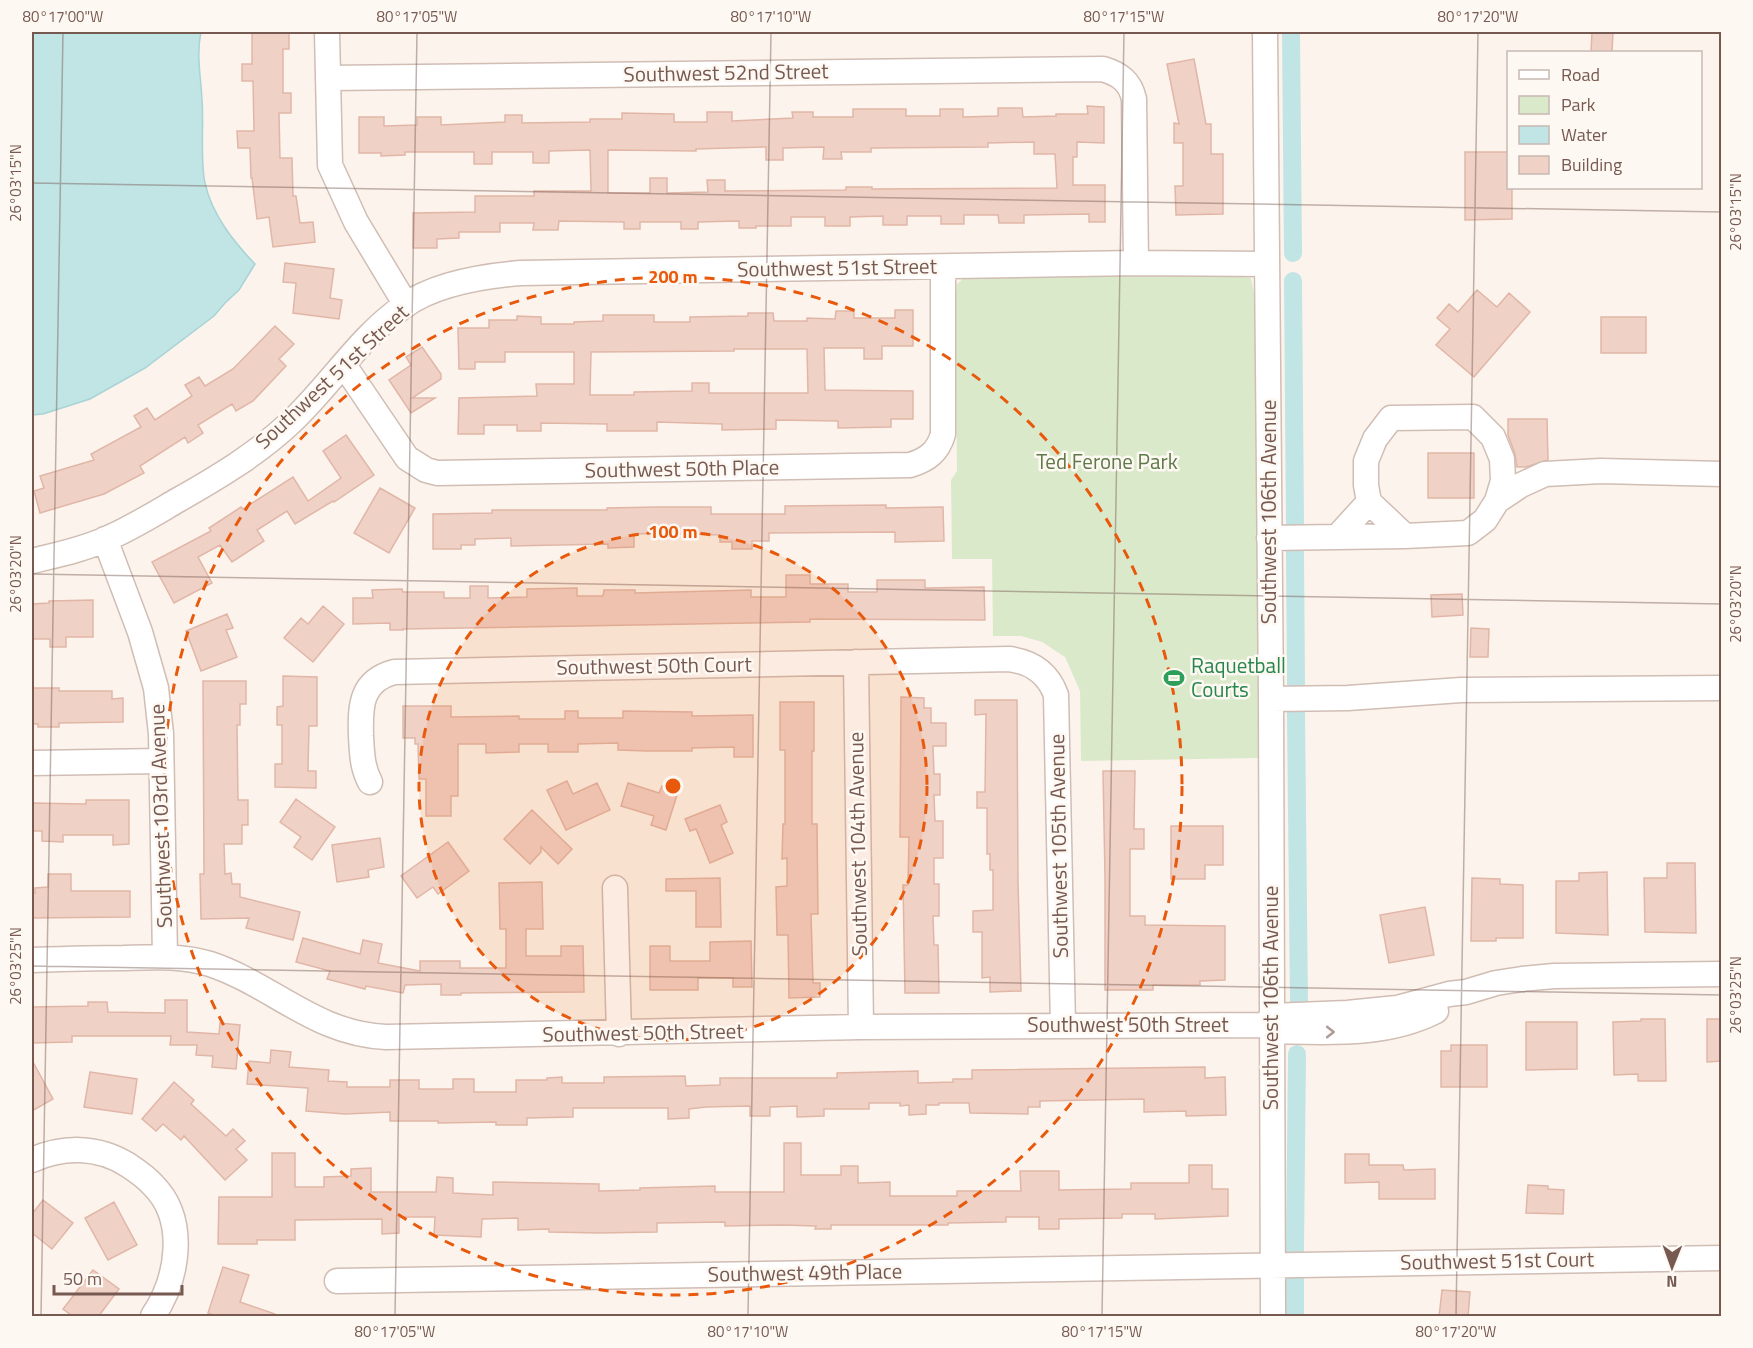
<svg xmlns="http://www.w3.org/2000/svg" width="1753" height="1348" viewBox="0 0 1753 1348" font-family="'Titillium Web',sans-serif">
<style>
.green{fill:#dbe9cb}
.water{fill:#c1e4e5;stroke:#a8d4d6;stroke-width:1.5}
.lines{fill:none;stroke-linecap:round;stroke-linejoin:round}
.canal{stroke:#c1e4e5;stroke-width:18}
.building{fill:#efd1c6;stroke:#e1b6a7;stroke-width:1.5;fill-rule:evenodd}
.minor-casing{stroke:#d0bdb4;stroke-width:27}
.minor{stroke:#fff;stroke-width:24}
.oneway{stroke:#ad9b96}
.ticks{fill:none;stroke:#765950;stroke-width:1.5;stroke-opacity:0.45}
.ring{fill:none;stroke:#e8590c;stroke-width:3;stroke-dasharray:10 8}
.labels{text-anchor:middle;stroke-width:5;stroke-linejoin:round;paint-order:stroke}
.street-label{font-size:21px;fill:#765950;stroke:#fef8f3}
.park-label{font-size:21px;fill:#5e7a49;stroke:#fef8f3}
.leisure-label{font-size:21px;fill:#27864d;stroke:#fef8f3;text-anchor:start}
.centre{fill:#e8590c;stroke:#fef8f3;stroke-width:3}
.ring-label{font-size:18px;text-anchor:middle;font-weight:bold;fill:#e8590c;stroke:#fef8f3;stroke-width:5;stroke-linejoin:round;paint-order:stroke}
.neatline{fill:none;stroke:#765950;stroke-width:2}
.ticks-label{font-size:15px;text-anchor:middle;fill:#765950}
</style>
<rect width="100%" height="100%" fill="#fcf4ec"/>
<!-- green -->
<path class="green" d="M971 272 1214 273 1251 278 1257 308 1258 758 1081 761 1080 691 1065 657 1042 642 1021 636H993L992 559H952L951 480 957 471 955 303 957 284Z"/>
<!-- water -->
<path class="water" d="M32 32H201C196 55 201 77 202 100 204 124 200 161 205 183 212 215 234 242 255 264L239 290 225 303 214 316 145 368 90 399 43 414 32 415Z"/>
<g class="lines">
<!-- canal -->
<path class="canal" d="M1291 32 1293 253
M1293 281 1295 524
M1295 552 1296 685
M1296 713 1299 1004
M1295 1250 1297 1054
M1295 1316V1278"/>
</g>
<!-- building -->
<path class="building" d="M252 32H289V49H283V93H291V113H279L280 158H292L293 196H296L300 223 313 222 315 242 273 247 269 217 257 219 252 178H251L250 148H238L237 131H254L253 81H242V64H252Z
M1592 32H1613L1612 52H1591Z
M1194 59 1206 124H1211V154H1223V214L1176 215 1175 186H1183V143H1174V123L1179 124 1167 64Z
M1087 106 1104 107V143L1077 142V157H1073V185H1105V222H1089V214L1024 215V223H999L998 215H964V224H941V216H907V225H883V216L850 217V226H825V217H791V226H756V228H739V221L698 222V229H681V222H640V229H624V222L559 221 558 230H533L534 223H500V232H459V238L437 239V248H413V213L475 212V196H534V191H591L590 150 549 151V163H533V152H492V164H474V152H405V155L381 156V153H359V117H384V126L417 125V117H441V125L505 122V115H522V123L590 122V119H622V113L674 114V122H707V112H732V121L793 118 792 112H813V117H853V109H906V116H940V109H963V117L998 116V108H1022L1023 117 1056 116V114H1088ZM1034 142V154H1055L1057 188 872 189V187H846V190L725 191V180H707L708 192 667 193V178H650V193H608V150L696 151V149L766 147V160H783V148L824 147 823 159H842L841 152H871V148L988 147V143Z
M1465 152H1509V188H1512V219L1465 220Z
M285 263 334 269 330 298 342 300 339 319 293 313 296 283 283 282Z
M1477 290 1497 307 1509 293 1530 312 1474 377 1436 345 1450 329 1437 318 1449 304 1458 312Z
M895 310H913V346H882V359H864V348H824L825 390 913 391V419H891V427L838 428V421L776 420V429L722 430V424L657 422V431H607V424L541 423V431H517V425H484V434H458L459 398 537 396 536 384H574V352H505V362H475V369H459L458 328H489V320H517V316L541 317V324H574V322L603 321V315H654V322H690V317L748 316V313H773L774 321H807V318L835 319 836 311H854V318H895ZM734 349H807L808 393H709V383H692V391L634 392V395H590L591 352 734 351Z
M1601 317H1646V353H1601Z
M275 326 294 344 279 359 286 366 253 401 236 411 232 404 198 425 203 433 188 443 185 437 140 466 144 473 104 494 40 513 34 491 44 488 40 476 94 460 91 454 141 427 134 416 147 408 155 420 192 396 185 385 199 377 205 386 233 369Z
M422 347 441 374V379L412 398H435L411 413 389 380 411 365 406 357Z
M1508 419H1547L1548 460 1526 467H1517L1515 454 1508 435Z
M346 435 374 475 334 502 333 501 295 524 287 511 257 530 264 541 232 562 220 545 198 557 212 583 174 603 152 562 211 531 209 528 241 507 243 509 293 477 308 501 341 478 323 451Z
M1428 453H1474V498H1428Z
M380 488 415 508 389 553 354 533Z
M886 505V508L943 507 944 541 895 542V532L769 533V541H752V549H732V542H720V535L662 533 634 534V547L608 548V544L511 546V538L475 539V545H461V549H433V514L492 513V510H607V508L657 507H711V514H785V506Z
M786 575H810V584H848V592H877V580H925V588L984 587 985 620 810 619V622L403 629V630H390V623L353 624V598H373L372 590 402 589 403 592H444V598H470V586H488V598L527 597V589L577 588V596H603L604 590H635V593L751 590V597H786Z
M1462 594 1463 615 1432 617 1431 595Z
M93 600V637H66V647H50V639H32V604L49 603V601Z
M323 606 344 624 313 662 284 638 301 618 308 624Z
M227 614 233 628 226 630 237 657 201 671 186 631Z
M1471 628 1489 629 1488 657H1470Z
M283 676 317 677V726H309L308 771H316V788L275 787V764H282V725H277V707L283 706Z
M203 681H246V704H240V725H237L238 800H248V825H242V844H224L225 874 231 873 232 884H240V897L300 912 293 940 246 928 249 918 201 919 200 874H204Z
M32 688H59V691H112V699L123 698V722L59 723V727H38V724H32Z
M901 697 924 698V708H931V723H946V746H933L934 774H940V795H934L935 821H943V858H934V884H939V916H933L934 945H938L939 993H905L903 885H908L909 837H900Z
M975 700H1017L1018 882 1021 991 990 992V977L982 978V932H973V911L993 910V870H990V854H987V808H977V792H985L986 714 975 715Z
M780 702H814V751H812V824H817L818 914H811L813 983H820V997L789 998 788 935H777L776 887 787 886V858L782 859 783 824H785V750H780Z
M403 706H451V717L519 716V719H565V711H578V718H623V711L692 712V716L753 715V757H734V747L692 748V751H647L618 750V743L578 744V752H548V744H519V752L486 753V744H458V796H451V816H426V779H419L418 744H415V738H403Z
M1103 771H1135L1134 829H1144V849H1130V916H1145V925L1225 926V980L1200 981V985H1153V990H1105V878Z
M567 781 573 794 597 783 610 810 566 830 547 790Z
M628 783 659 793 662 786 678 792 666 830 651 825 654 816 621 806Z
M296 799 335 827 312 860 294 847 301 837 280 822Z
M86 800H129V844L113 845V835H63V842L42 841V831H32V803L86 804Z
M720 805 727 822 721 825 733 853 710 863 696 829 690 831 685 819Z
M532 810 572 849 558 864 541 847V852L530 864 504 839Z
M1171 826H1223V865H1205V879H1171Z
M380 838 384 867 368 870 369 877 337 882 332 845Z
M448 842 469 871 438 894 433 887 417 898 401 876Z
M1667 863H1695L1696 933 1645 932 1644 878H1667Z
M1607 872 1608 935 1556 933V881H1579V873Z
M48 874H71V891H130V917L32 918V893H35V888L48 887Z
M720 878 721 927H696V891H666V879Z
M1472 878 1500 879V884L1523 885V938H1496V941H1471Z
M542 882 543 929H526V956H561V946H583L584 992 461 993V995H441V984L405 985 403 993 366 986 365 989 327 979 330 971 296 962 303 938 360 954 363 940 382 944 378 963 420 971V961H460V968H506V929H500L499 883Z
M1425 907 1434 955 1389 963 1380 915Z
M751 941 752 987H733V978H698V990H650V946H670V961H710V942Z
M165 1000H187V1032L219 1034 220 1023 240 1025 236 1069 212 1067 213 1056 196 1055 197 1045H170L171 1036H72V1042L32 1043V1007L88 1006V1002H107L108 1012 165 1013Z
M1641 1019H1665L1666 1081H1638V1074L1614 1075 1613 1022 1641 1021Z
M1707 1019H1722V1061L1707 1062Z
M1526 1022H1577V1069L1526 1070Z
M1451 1045H1487V1087H1441V1051H1451Z
M271 1050 291 1052 289 1067 329 1070 328 1081 347 1082V1087H390V1080H419V1089H453V1079H474V1092H516V1080H547V1078L562 1077V1083H604V1077L685 1076 686 1086 720 1085V1078H837V1073L918 1071V1083L953 1082V1079H972V1070L1205 1067V1078L1225 1077 1226 1115 1186 1116V1111L1144 1112V1099L1040 1101V1107H1028V1114L970 1113 969 1103H939V1105H926V1114L909 1115V1105L900 1106V1103H869V1109H824V1116L797 1117V1106L770 1107V1116H750V1106L706 1107 689 1109V1118L668 1119V1108H573V1117L527 1118V1125H496V1122L438 1123V1121H390V1112L345 1114 306 1111 308 1088 247 1084 249 1061 270 1063Z
M32 1060 53 1099 32 1111Z
M90 1072 137 1079 132 1114 84 1107Z
M174 1082 194 1100 191 1104 226 1136 233 1129 245 1141 236 1149 247 1160 225 1180 184 1136 181 1140 163 1124 156 1131 142 1119Z
M784 1143H801V1175H841V1166H858V1183L890 1182V1196H957V1191H1021L1020 1171H1059V1190L1131 1189V1183H1189V1165H1212V1189H1228V1216L1155 1219V1214H1122V1218L1059 1219V1229H1039V1217H1006V1222L948 1223V1225H831V1229H815L816 1226 784 1225 725 1226V1222L657 1223V1232L599 1233 549 1232V1229L518 1230V1218L482 1219 481 1237 434 1235 435 1217H399V1233L382 1234V1219L295 1220V1240H257V1244H218L219 1197H272V1153H295V1187H324V1177L351 1176V1169L371 1168V1192H436L437 1177 453 1178V1193L493 1195V1182L599 1184V1191L640 1190V1188L715 1186V1192H784Z
M1345 1154H1369V1165H1403L1404 1170 1435 1169V1199H1379V1182L1345 1183Z
M1528 1185 1548 1186V1189L1564 1190 1563 1214 1526 1213Z
M43 1200 73 1223 52 1249 32 1233V1214Z
M114 1202 137 1245 108 1260 85 1218Z
M223 1267 249 1275 240 1302 275 1314V1317H219L208 1313Z
M93 1270 119 1289 98 1317H74L63 1309Z
M1442 1290 1470 1292 1468 1317H1439Z"/>
<g class="lines">
<!-- minor casing -->
<g class="minor-casing">
<path id="minor" d="M327 32 330 165 356 222 406 305
M1265 32 1271 699 1273 1316
M328 78 1103 69C1119 74 1130 81 1134 99L1136 263
M344 365 407 458 426 470 437 473 910 465C927 460 938 452 943 434V267
M1473 417 1493 437 1502 459 1503 481 1497 501 1485 520 1468 533 1405 536 1369 502 1366 485V461L1375 439 1391 418Z
M1497 501 1521 485 1545 474 1601 471 1722 474
M1369 502 1337 537 1405 536
M1269 538 1337 537
M105 539 140 632 156 688 161 734 165 957
M32 561C56 555 82 550 106 539 130 529 154 514 178 500 217 478 257 454 290 423 330 386 359 337 404 306 436 283 483 276 521 273L1136 263 1267 264
M856 662 861 1027
M1271 699 1348 698 1461 690 1722 688
M32 763 161 761
M370 782C362 767 362 753 361 736 360 705 361 681 394 672L1009 659C1032 662 1048 673 1056 695L1063 1026
M615 888 619 1034
M32 960C62 959 93 958 123 958 153 957 181 955 210 964 273 985 315 1034 386 1037L861 1027 1271 1025
M1271 1016 1347 1013 1397 1008 1449 994 1466 992 1496 983 1522 979 1554 976 1722 974
M1271 1031C1327 1032 1385 1037 1436 1011
M32 1160C63 1146 98 1146 128 1165 137 1171 146 1177 153 1185 188 1220 178 1279 153 1316
M337 1281 1722 1258"/>
</g>
<!-- minor -->
<use href="#minor" class="minor"/>
</g>
<!-- one-way arrows -->
<defs><path id="oneway-chevron" d="M-2-3.5L2.5 0L-2 3.5" fill="none" stroke-width="1.6" stroke-linecap="round" stroke-linejoin="round" transform="scale(1.5)"/></defs>
<use class="oneway" href="#oneway-chevron" transform="translate(1330 1032)"/>
<!-- ticks -->
<path class="ticks" d="M32 183 1722 212M32 574 1722 604M32 966 1722 995M41 1316 63 32M395 1316 417 32M748 1316 771 32M1102 1316 1124 32M1456 1316 1478 32"/>
<!-- distance rings -->
<circle cx="673" cy="786" r="254" fill="#e8590c" fill-opacity=".12"/>
<g class="ring">
<circle cx="673" cy="786" r="254"/>
<circle cx="673" cy="786" r="509"/>
</g>
<!-- icons -->
<defs>
<g id="stadium-bare" transform="scale(1.62)"><path d="M0-5a6.5 5 0 1 0 0 10a6.5 5 0 1 0 0-10ZM-3.5-1.8h7v3.6h-7Z" fill="#2e9e5b" stroke="#fef8f3" stroke-width="2.5" paint-order="stroke"/></g>
</defs>
<g fill-rule="evenodd">
<use href="#stadium-bare" x="1174" y="678"/>
</g>
<g class="labels">
<!-- street labels -->
<g class="street-label">
<text transform="translate(726 73) rotate(-1)" y="7">Southwest 52nd Street</text>
<text transform="translate(837 268) rotate(-1)" y="7">Southwest 51st Street</text>
<text transform="translate(332 377) rotate(-43)" y="7">Southwest 51st Street</text>
<text transform="translate(682 469) rotate(-1)" y="7">Southwest 50th Place</text>
<text transform="translate(1269 512) rotate(-90)" y="7">Southwest 106th Avenue</text>
<text transform="translate(654 666) rotate(-1)" y="7">Southwest 50th Court</text>
<text transform="translate(161 816) rotate(-92)" y="7">Southwest 103rd Avenue</text>
<text transform="translate(858 844) rotate(-91)" y="7">Southwest 104th Avenue</text>
<text transform="translate(1059 846) rotate(-91)" y="7">Southwest 105th Avenue</text>
<text transform="translate(1271 998) rotate(-90)" y="7">Southwest 106th Avenue</text>
<text x="1128" y="1032">Southwest 50th Street</text>
<text transform="translate(643 1033) rotate(-1)" y="7">Southwest 50th Street</text>
<text transform="translate(1497 1261) rotate(-1)" y="7">Southwest 51st Court</text>
<text transform="translate(805 1273) rotate(-1)" y="7">Southwest 49th Place</text>
</g>
<!-- park labels -->
<g class="park-label">
<text x="1107" y="469">Ted Ferone Park</text>
</g>
<!-- leisure labels -->
<g class="leisure-label">
<text x="1191" y="673">Raquetball<tspan x="1191" dy="24">Courts</tspan></text>
</g>
</g>
<circle cx="673" cy="786" r="9" class="centre"/>
<g class="ring-label">
<text x="673" y="283">200 m</text>
<text x="673" y="538">100 m</text>
</g>
<!-- border -->
<rect width="1753" height="1348" fill="none" stroke="#fef8f3" stroke-width="66"/>
<!-- legend -->
<rect x="1507" y="51" width="195" height="138" fill="#fef8f3" stroke="#c8b8b2" stroke-width="1.5"/>
<rect x="1519" y="70" width="30" height="9" fill="#ffffff" stroke="#c8b8b2" stroke-width="1.5"/>
<text x="1561" y="81" font-size="18" fill="#765950">Road</text>
<rect x="1519" y="96" width="30" height="18" fill="#dbe9cb" stroke="#c8b8b2" stroke-width="1.5"/>
<text x="1561" y="111" font-size="18" fill="#765950">Park</text>
<rect x="1519" y="126" width="30" height="18" fill="#c1e4e5" stroke="#c8b8b2" stroke-width="1.5"/>
<text x="1561" y="141" font-size="18" fill="#765950">Water</text>
<rect x="1519" y="156" width="30" height="18" fill="#efd1c6" stroke="#c8b8b2" stroke-width="1.5"/>
<text x="1561" y="171" font-size="18" fill="#765950">Building</text>
<!-- north arrow -->
<g transform="translate(1672 1267) rotate(181)" stroke="#fef8f3" stroke-width="4.5" paint-order="stroke">
<path d="M0-4.5L10 22L0 15L-10 22Z" fill="#765950"/>
<text y="-9" font-size="16" font-weight="bold" text-anchor="middle" fill="#765950">N</text>
</g>
<!-- scale -->
<path d="M54 1285v9h128v-9" fill="none" stroke="#765950" stroke-width="3"/>
<text x="63" y="1285" font-size="18" fill="#765950" stroke="#fef8f3" stroke-width="4.5" paint-order="stroke">50 m</text>
<rect x="33" y="33" width="1687" height="1282" class="neatline"/>
<g class="ticks-label">
<text x="63" y="22">80°17'00"W</text>
<text x="417" y="22">80°17'05"W</text>
<text x="771" y="22">80°17'10"W</text>
<text x="1124" y="22">80°17'15"W</text>
<text x="1478" y="22">80°17'20"W</text>
<text transform="translate(16 183) rotate(-90)" y="5">26°03'15"N</text>
<text transform="translate(1736 212) rotate(-90)" y="5">26°03'15"N</text>
<text transform="translate(16 574) rotate(-90)" y="5">26°03'20"N</text>
<text transform="translate(1736 604) rotate(-90)" y="5">26°03'20"N</text>
<text transform="translate(16 966) rotate(-90)" y="5">26°03'25"N</text>
<text transform="translate(1736 995) rotate(-90)" y="5">26°03'25"N</text>
<text x="395" y="1337">80°17'05"W</text>
<text x="748" y="1337">80°17'10"W</text>
<text x="1102" y="1337">80°17'15"W</text>
<text x="1456" y="1337">80°17'20"W</text>
</g>
</svg>
